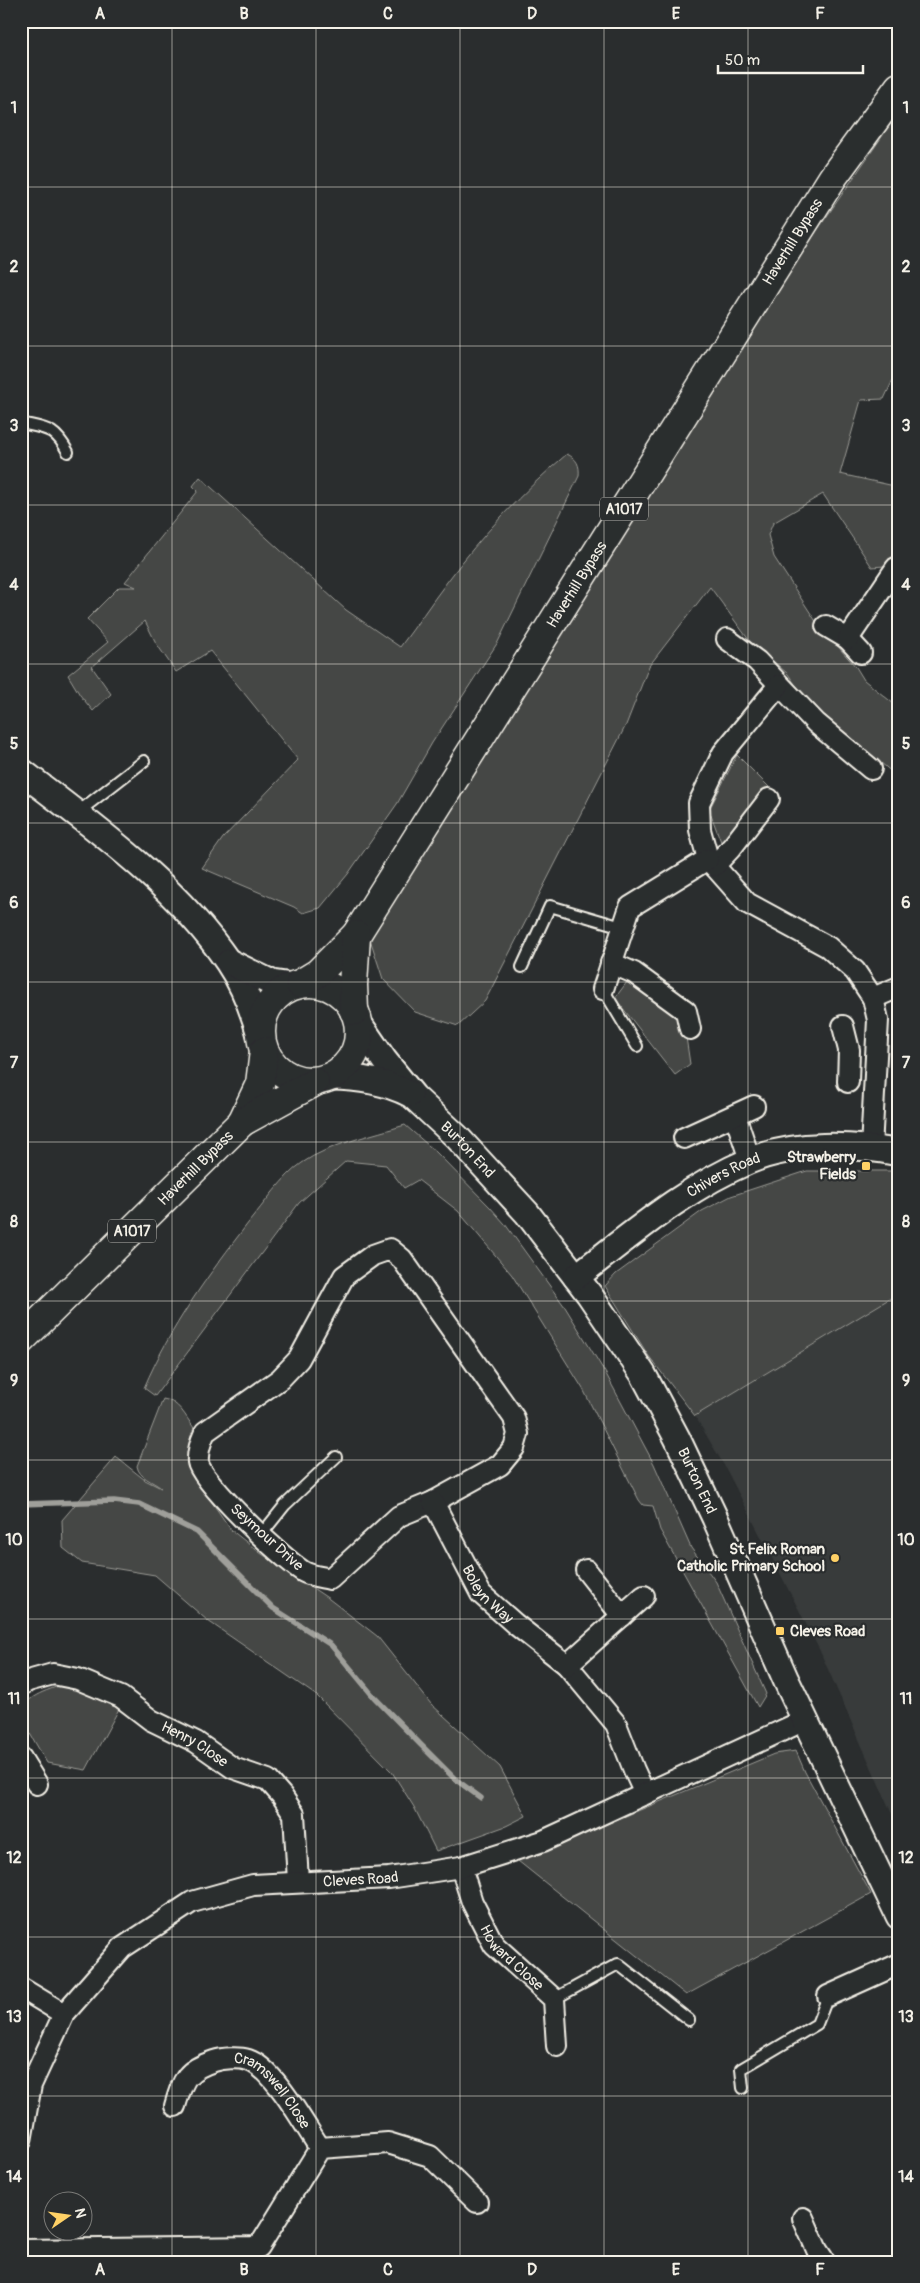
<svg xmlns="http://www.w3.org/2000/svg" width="920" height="2283" viewBox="0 0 920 2283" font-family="Pangolin,sans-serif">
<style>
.built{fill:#373a3a}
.green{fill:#444645;stroke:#9c9c96}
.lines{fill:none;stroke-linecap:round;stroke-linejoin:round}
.stream{stroke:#9f9f9a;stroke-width:5.5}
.service-casing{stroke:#f4f1e8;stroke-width:14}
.minor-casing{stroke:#f4f1e8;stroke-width:24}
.tertiary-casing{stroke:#f4f1e8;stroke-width:29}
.primary-casing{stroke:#f4f1e8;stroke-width:31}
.service{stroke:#2a2d2e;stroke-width:10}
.minor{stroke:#2a2d2e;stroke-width:20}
.tertiary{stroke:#2a2d2e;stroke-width:25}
.primary{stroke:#2a2d2e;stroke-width:28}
.grid{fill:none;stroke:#f4f1e8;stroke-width:1;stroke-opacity:0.55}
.poi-dot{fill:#ffd166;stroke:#2a2d2e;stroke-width:2}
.labels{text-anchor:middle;stroke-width:4.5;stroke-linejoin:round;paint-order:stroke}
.shield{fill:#2a2d2e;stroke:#b7b6b0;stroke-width:1}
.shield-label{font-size:14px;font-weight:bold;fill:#f4f1e8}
.street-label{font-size:15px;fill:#f4f1e8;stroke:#2a2d2e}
.poi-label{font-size:15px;font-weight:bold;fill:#f4f1e8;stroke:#2a2d2e;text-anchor:end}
.neatline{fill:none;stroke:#f4f1e8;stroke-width:2}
.grid-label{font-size:16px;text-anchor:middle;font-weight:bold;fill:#f4f1e8}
</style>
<rect width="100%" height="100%" fill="#2a2d2e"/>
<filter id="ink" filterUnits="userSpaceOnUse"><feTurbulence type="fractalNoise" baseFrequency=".02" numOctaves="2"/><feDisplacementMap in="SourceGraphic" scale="10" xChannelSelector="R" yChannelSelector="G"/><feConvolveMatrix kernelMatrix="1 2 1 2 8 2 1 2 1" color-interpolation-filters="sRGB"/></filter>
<g filter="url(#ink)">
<!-- built -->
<path class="built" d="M899 1293V1830L819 1649 725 1467 695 1416Z"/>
<!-- green -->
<path class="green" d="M899 112V367L884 399 861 400 840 474 899 487V556L884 566 872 567 823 494 773 523 768 535 774 557 817 623 856 667 864 680 899 708V778L806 700 788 674 773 661 760 655 710 587 649 666 626 725 485 1001 458 1026 415 1012 383 979 370 939 500 730 816 232Z
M567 454C577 459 580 465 579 476L498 642 432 743 397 804 348 874 320 908 303 913 294 907 202 868 223 838 298 760 210 651 176 672 156 643 145 621 92 667 111 694 93 711 80 695 68 675 108 642 87 619 119 587H136L125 582 198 491 193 486 200 477 346 610 400 647C416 626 431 603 447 582 481 536 523 491 567 454Z
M737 755 770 788 723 847 709 810Z
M630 978 683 1017 690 1064 675 1075 615 998Z
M405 1125 436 1152 490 1207 505 1224 565 1307 606 1374 654 1464 691 1548 716 1582 766 1694 758 1707 660 1530 653 1506 643 1505 639 1500 583 1389 512 1275 458 1211 418 1180 404 1188 386 1165 346 1161 299 1203 155 1396 144 1388C170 1327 208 1275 249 1222 263 1205 284 1175 302 1163 329 1144 373 1135 405 1125Z
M807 1171H899V1293L695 1416 648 1355 605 1286 616 1274 702 1211 731 1196Z
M163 1399C179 1401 185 1416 194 1428L187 1466 231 1530 259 1552 329 1599 377 1636 431 1704 500 1767 526 1816 506 1826 436 1851 414 1807 392 1772 317 1696 208 1621 155 1575 82 1563 63 1548 62 1520 116 1457 145 1480 161 1488C153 1481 139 1478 137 1466Z
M64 1684 120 1707 86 1770 47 1763 21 1718C21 1696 47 1691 64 1684Z
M796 1751 805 1772 871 1894 686 1995 518 1861 774 1754Z"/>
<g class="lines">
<!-- stream -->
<path class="stream" d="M21 1504 114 1501 139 1504 197 1532 273 1608 331 1645 374 1697 420 1744 455 1779 481 1798"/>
<!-- service casing -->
<g class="service-casing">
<path id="service" d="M21 423C47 429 54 427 68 452
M77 813 144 761
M522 967 550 906 622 927
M603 989 637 1046
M261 1535 285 1505 336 1457
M554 1999 618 1964 689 2020
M743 2088 741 2069 817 2024 828 1996"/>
</g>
<!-- minor casing -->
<g class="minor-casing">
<g id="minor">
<path d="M826 626 848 639 861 653"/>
<path d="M727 639 757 661 816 723 871 769"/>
<path d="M848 639 896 568 899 567"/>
<path d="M779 685 723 753 699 803 700 830 708 859 747 903 828 947 855 971 873 998"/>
<path d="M714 866 732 847 769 799"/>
<path d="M611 963 634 973 686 1011 690 1029"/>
<path d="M603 989 630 907 708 859"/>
<path d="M843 1026 849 1050 848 1082"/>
<path d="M735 1115 750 1160"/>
<path d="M684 1138 754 1106"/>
<path d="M871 1148 878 1020 873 998 899 987"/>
<path d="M390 1249 402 1259 514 1418 518 1434 514 1448 500 1465 433 1502 399 1516 330 1579C322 1577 311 1576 304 1572 285 1561 200 1481 198 1462 197 1451 201 1441 205 1432L280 1379 299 1359 344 1276 373 1255Z"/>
<path id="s1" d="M433 1502 481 1594 515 1624 567 1665 616 1724 634 1770 645 1794"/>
<path d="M586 1570 622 1616"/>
<path d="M567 1665 644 1596"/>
<path id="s2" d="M21 1685 28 1681 53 1674 78 1679 121 1697 151 1720 196 1742 233 1768 268 1780 282 1796 294 1814 298 1881"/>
<path d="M21 1758 37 1784"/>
<path id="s3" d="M461 1867 472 1902 494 1945 554 1999 557 2046"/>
<path d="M21 1988 64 2014"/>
<path d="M828 1996 899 1964"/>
<path id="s4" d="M175 2106C183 2079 186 2070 214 2061 223 2058 239 2057 248 2060 275 2069 304 2125 320 2148"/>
<path id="s5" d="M21 2141 31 2085 64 2014 122 1948 192 1902 253 1885 389 1878 461 1867 543 1841 805 1720"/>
<path d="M803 2218 817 2250 825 2262"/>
<path d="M21 2250 259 2247 320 2148 388 2143 430 2156 477 2202"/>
</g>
</g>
<!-- tertiary casing -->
<g class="tertiary-casing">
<g id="tertiary">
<path d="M21 771C95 828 175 884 228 962 243 984 253 1010 260 1035"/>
<path d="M229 962 272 983 292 986"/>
<path id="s6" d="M358 1022 384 1060 414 1097 457 1137 527 1213 589 1294 643 1374 677 1438 715 1518 786 1680 899 1916"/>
<path d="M330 1077C359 1077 384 1081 410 1094"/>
<path id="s7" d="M576 1277C631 1235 685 1188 749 1161 793 1142 853 1144 899 1153"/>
</g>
</g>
<!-- primary casing -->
<g class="primary-casing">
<g id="primary">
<circle cx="310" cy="1032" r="49"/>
<path id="s8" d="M300 984 318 973 356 935 833 177 899 87"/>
<path d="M354 1011 353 985 356 935"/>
<path d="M242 1122 260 1084 264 1051"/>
<path id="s9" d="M21 1340 242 1122 315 1082"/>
</g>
</g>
<!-- service -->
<use href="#service" class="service"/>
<!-- minor -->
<use href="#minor" class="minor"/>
<!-- tertiary -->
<use href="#tertiary" class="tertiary"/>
<!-- primary -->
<use href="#primary" class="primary"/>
</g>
</g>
<!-- grid -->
<path class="grid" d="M172 21V2262M316 21V2262M460 21V2262M604 21V2262M748 21V2262M21 187H899M21 346H899M21 505H899M21 664H899M21 823H899M21 982H899M21 1142H899M21 1301H899M21 1460H899M21 1619H899M21 1778H899M21 1937H899M21 2096H899"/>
<!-- markers -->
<g class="poi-dot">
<rect x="861" y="1161" width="10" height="10" rx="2.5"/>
<circle cx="835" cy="1558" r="5"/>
<rect x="775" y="1626" width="10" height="10" rx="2.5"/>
</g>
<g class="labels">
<!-- shield labels -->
<g class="shield">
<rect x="600" y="497.5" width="48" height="23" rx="4"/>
<rect x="108" y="1219.5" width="48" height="23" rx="4"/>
</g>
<g class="shield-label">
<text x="624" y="514">A1017</text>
<text x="132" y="1236">A1017</text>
</g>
<!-- street labels -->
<g class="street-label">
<text dy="5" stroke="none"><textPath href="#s8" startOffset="894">Haverhill Bypass</textPath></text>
<text dy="5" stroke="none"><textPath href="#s8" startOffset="489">Haverhill Bypass</textPath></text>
<text dy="5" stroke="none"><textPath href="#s6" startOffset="169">Burton End</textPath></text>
<text dy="5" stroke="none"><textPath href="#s9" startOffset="245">Haverhill Bypass</textPath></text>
<text dy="5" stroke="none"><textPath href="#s7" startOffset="180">Chivers Road</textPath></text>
<text dy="5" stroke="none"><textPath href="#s6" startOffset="574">Burton End</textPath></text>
<text transform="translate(267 1537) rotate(42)" y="5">Seymour Drive</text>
<text dy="5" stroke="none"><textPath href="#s1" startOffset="108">Boleyn Way</textPath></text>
<text dy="5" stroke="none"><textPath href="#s2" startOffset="194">Henry Close</textPath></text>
<text dy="5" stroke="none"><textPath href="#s5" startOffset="478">Cleves Road</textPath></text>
<text dy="5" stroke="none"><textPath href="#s3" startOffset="106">Howard Close</textPath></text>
<text dy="5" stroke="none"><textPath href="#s4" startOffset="136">Cramswell Close</textPath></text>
</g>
<!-- poi labels -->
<g class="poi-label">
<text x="856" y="1162">Strawberry<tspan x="856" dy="17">Fields</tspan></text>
<text x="825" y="1554">St Felix Roman<tspan x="825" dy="17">Catholic Primary School</tspan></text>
<text x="790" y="1636" text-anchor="start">Cleves Road</text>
</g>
</g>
<!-- margin -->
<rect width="920" height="2283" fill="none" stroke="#2a2d2e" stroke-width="55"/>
<!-- north arrow -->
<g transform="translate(68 2216) rotate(77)"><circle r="24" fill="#2a2d2e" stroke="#7b7b78"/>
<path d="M0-4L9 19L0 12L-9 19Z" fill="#ffd166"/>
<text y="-8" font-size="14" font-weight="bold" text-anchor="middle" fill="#f4f1e8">N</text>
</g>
<!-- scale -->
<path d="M718 65v8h145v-8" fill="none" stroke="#f4f1e8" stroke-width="2.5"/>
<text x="725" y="65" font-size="15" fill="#f4f1e8" stroke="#2a2d2e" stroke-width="4" paint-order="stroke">50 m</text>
<rect x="28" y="28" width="864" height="2228" class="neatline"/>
<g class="grid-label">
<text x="100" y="19">A</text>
<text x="244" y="19">B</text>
<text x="388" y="19">C</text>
<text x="532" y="19">D</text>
<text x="676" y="19">E</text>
<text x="820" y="19">F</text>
<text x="14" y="113">1</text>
<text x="906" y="113">1</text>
<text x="14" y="272">2</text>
<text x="906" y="272">2</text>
<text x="14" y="431">3</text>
<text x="906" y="431">3</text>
<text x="14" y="590">4</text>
<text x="906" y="590">4</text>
<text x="14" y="749">5</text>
<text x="906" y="749">5</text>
<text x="14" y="908">6</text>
<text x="906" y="908">6</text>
<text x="14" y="1068">7</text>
<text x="906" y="1068">7</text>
<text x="14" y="1227">8</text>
<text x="906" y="1227">8</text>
<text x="14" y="1386">9</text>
<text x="906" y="1386">9</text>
<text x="14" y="1545">10</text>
<text x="906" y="1545">10</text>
<text x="14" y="1704">11</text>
<text x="906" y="1704">11</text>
<text x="14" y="1863">12</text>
<text x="906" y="1863">12</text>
<text x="14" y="2022">13</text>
<text x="906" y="2022">13</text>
<text x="14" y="2182">14</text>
<text x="906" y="2182">14</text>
<text x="100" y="2275">A</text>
<text x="244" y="2275">B</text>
<text x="388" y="2275">C</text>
<text x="532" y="2275">D</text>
<text x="676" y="2275">E</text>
<text x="820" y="2275">F</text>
</g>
</svg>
